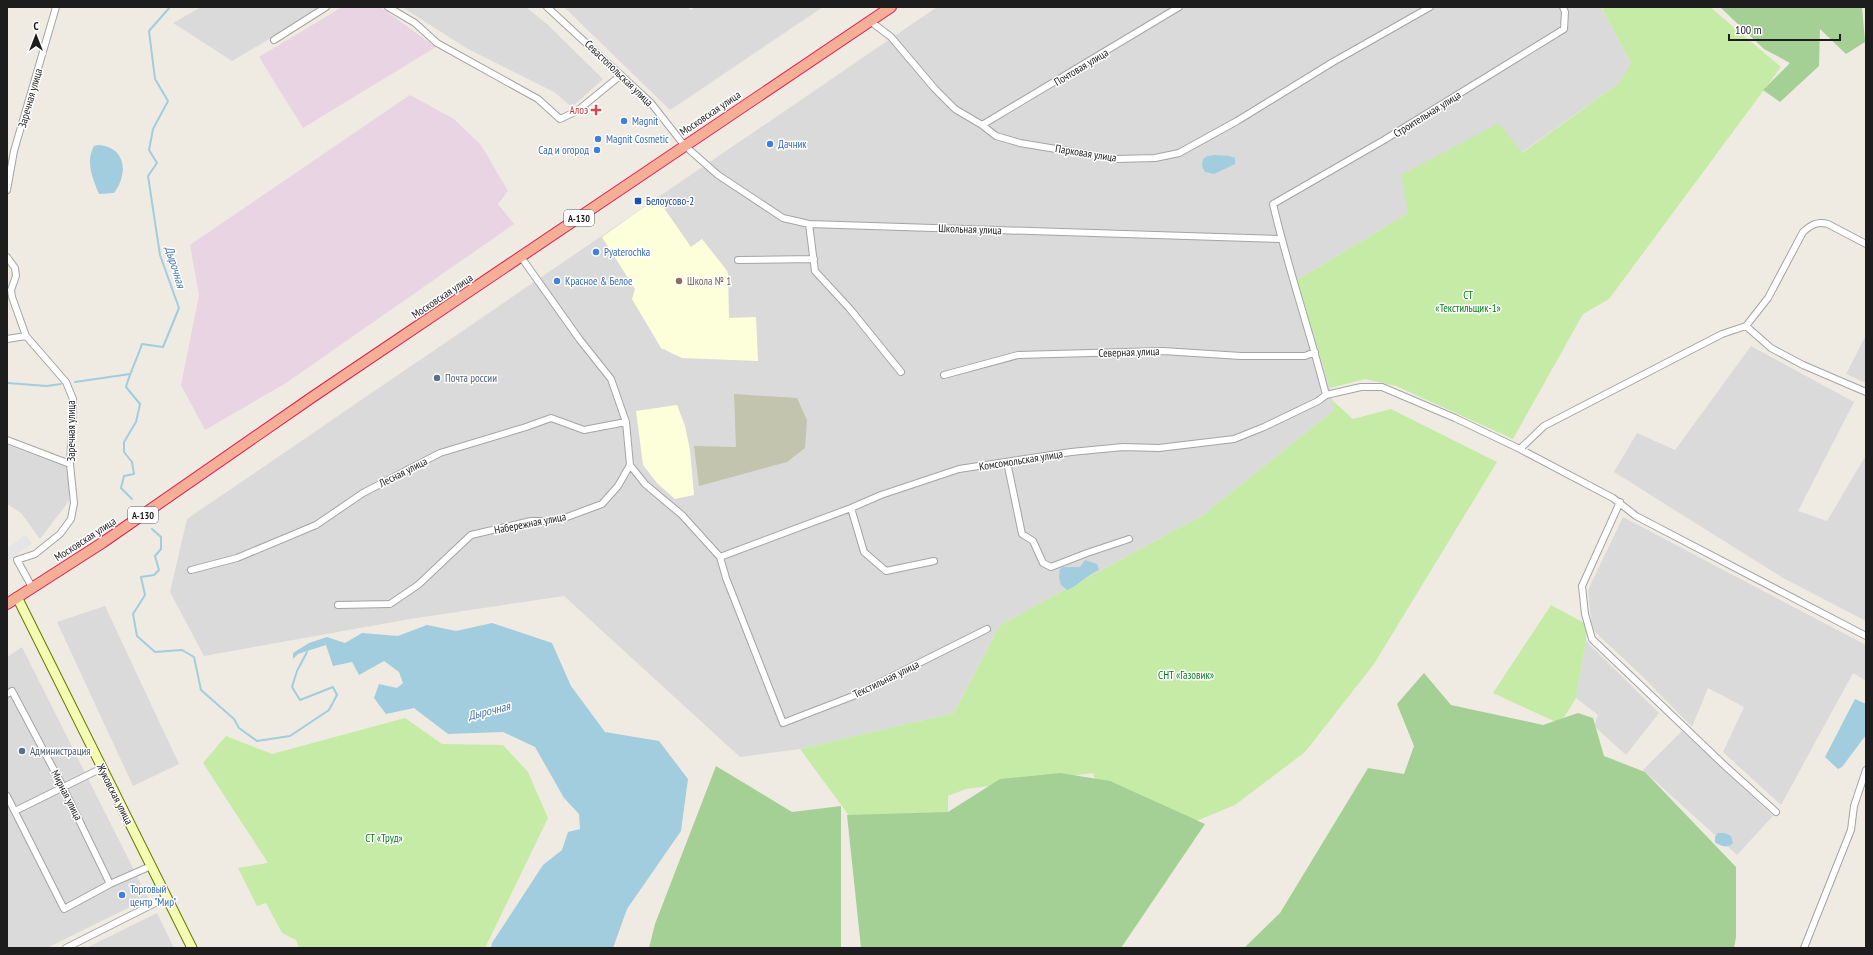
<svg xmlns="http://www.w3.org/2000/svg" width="1873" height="955" viewBox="0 0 1873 955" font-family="'PT Sans Narrow',sans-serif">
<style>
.residential{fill:#dbdada}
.industrial{fill:#e8d4e3}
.education{fill:#fdffdb}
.construction{fill:#c2c4ae}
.grass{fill:#c5eba6}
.forest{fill:#a4d095}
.parking{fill:#e5e5e5}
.water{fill:#a1cdde}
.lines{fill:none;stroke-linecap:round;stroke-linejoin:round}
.stream{stroke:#a1cdde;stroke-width:2}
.minor-casing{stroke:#a4a4a4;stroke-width:8}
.secondary-casing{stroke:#657801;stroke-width:11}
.trunk-casing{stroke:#df1d56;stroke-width:12}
.minor{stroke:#fff;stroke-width:6}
.secondary{stroke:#f4fcb4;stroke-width:9}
.trunk{stroke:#f4af96;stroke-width:10}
.health-dot{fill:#e0444e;stroke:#fff;stroke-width:1.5}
.shop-dot{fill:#3f7fe0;stroke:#fff;stroke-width:1.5}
.transit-dot{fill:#1a4fb4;stroke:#fff;stroke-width:1.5}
.education-dot{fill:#8d6e63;stroke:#fff;stroke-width:1.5}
.service-dot{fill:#5c6f8a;stroke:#fff;stroke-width:1.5}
.labels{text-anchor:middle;stroke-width:3;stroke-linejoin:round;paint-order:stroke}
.shield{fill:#fff;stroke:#616161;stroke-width:1}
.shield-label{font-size:10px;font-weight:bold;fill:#1d1d1d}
.street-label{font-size:11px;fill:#1d1d1d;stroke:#fff}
.health-label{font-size:11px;fill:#be3a42;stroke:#fff;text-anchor:end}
.shop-label{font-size:11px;fill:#366cbe;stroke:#fff;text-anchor:start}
.transit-label{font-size:11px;fill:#164399;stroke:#fff;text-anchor:start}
.education-label{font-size:11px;fill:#785e54;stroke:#fff;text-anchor:start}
.park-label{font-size:11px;fill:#077f17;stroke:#fff}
.service-label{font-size:11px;fill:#4e5e75;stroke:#fff;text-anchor:start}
.water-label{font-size:12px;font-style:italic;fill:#4676b0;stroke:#fff}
</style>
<rect width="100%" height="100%" fill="#efebe2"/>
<!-- residential -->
<path class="residential" d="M201 7H323L232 61 173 23Z
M402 7H526L547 24 603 79 572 107 554 92 468 49Z
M564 7H687L691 10 695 7H823L670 110Z
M937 7H1601L1631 63 1618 84 1521 153 1408 213 1297 280 1330 388 1334 410 1203 515 1000 625 954 713 800 749 740 757 564 596 410 619 204 656 170 592 187 519Z
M1866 335V383L1846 374Z
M1751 346 1854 402 1798 511 1827 521 1866 455V621L1783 578 1614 472 1637 433 1675 450Z
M7 445 69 468V501L40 539 21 513 7 504Z
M1623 517 1866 645V681L1853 673 1781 805 1723 752 1744 707 1708 688 1692 727 1643 677 1592 629 1588 590Z
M105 606 179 764 133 786 57 622Z
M1586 641 1659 713 1626 755 1594 726 1598 715 1576 698Z
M22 647 148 898 47 948H7V657Z
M1682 731 1773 816 1737 855 1643 770Z
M157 913 174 948H86Z"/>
<!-- industrial -->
<path class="industrial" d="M342 7H380L436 47 303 128 259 57Z
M410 95 454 119 481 145 508 191 498 204 514 224 286 383 205 430 181 385 199 295 190 245Z"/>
<!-- education -->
<path class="education" d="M657 198 691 247 702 239 728 272 729 318 756 317 758 361 682 358 661 348 632 299 635 289 602 237Z
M677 405 685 426 690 450 694 495 675 499 657 483 643 465 636 411Z"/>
<!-- construction -->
<path class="construction" d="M734 394 797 398 807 420 805 448 787 462 699 486 694 446 736 447Z"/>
<!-- grass -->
<path class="grass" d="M1607 7H1710L1781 67 1609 299 1583 314 1513 439 1396 386 1365 379 1330 388 1297 280 1408 213 1401 175 1499 123 1522 153 1618 84 1631 63 1602 9Z
M1332 400 1353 419 1391 409 1497 462 1374 664 1305 752 1235 805 1189 824 1099 793 1093 773 966 789 948 796V815L850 817 800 749 954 713 1000 625 1203 515 1334 410Z
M1551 605 1586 624V641L1576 698 1560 724 1493 693Z
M405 718 442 744 503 745 528 772 548 818 485 948H299L296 940 282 933 266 903 257 906 238 868 268 863 203 763 226 736 272 754Z"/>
<!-- forest -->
<path class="forest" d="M1720 7H1862L1865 42 1846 54 1820 29 1819 66 1780 102 1763 90 1790 63 1764 49Z
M1424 673 1451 705 1543 725 1578 713 1593 718 1604 756 1645 772 1736 867V937L1734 948H1244L1280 913 1368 768 1404 774 1414 746 1397 704Z
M716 766 792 812 841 806V948H649L655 924Z
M1060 773 1110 781 1205 824 1121 948H861L847 815 948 812 1000 779Z"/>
<!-- parking -->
<path class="parking" d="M26 535 32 544 7 561V548Z"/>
<!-- water -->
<path class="water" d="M99 145C127 148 128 174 114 193L99 194C93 179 85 162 94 146Z
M1215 155 1229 156 1235 158V164L1214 174 1205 172 1202 166 1203 159 1207 156Z
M1085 560 1097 564 1099 570C1087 575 1079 585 1067 590L1061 585 1059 577 1060 569 1063 567H1080Z
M492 623 552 643 571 686 605 732 659 741 688 779 681 831 627 909 613 948H491L492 943 543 865 562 850 568 832 580 829 579 814 564 798 535 747 503 732 448 734 414 708 386 714 374 698 379 684 397 688 403 683 399 672 384 661 359 675 352 662 333 666 326 645 298 654 293 659V653L309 643 327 637 345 643 362 633 398 636 427 625 456 631Z
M1855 699 1866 704V735L1842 767 1838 769 1825 757Z
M1718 833H1725L1731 836 1733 843C1728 849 1720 846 1715 842V837Z"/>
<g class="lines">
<!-- stream -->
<path class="stream" d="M75 382 130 374
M7 383 47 386 61 384
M132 499 121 488 124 476 134 474 132 462 124 452V442L136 422 140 404 126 387C130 372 137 359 142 344L163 347 179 308 160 255 148 176 157 163 149 150 153 129 168 101 155 79 149 31 170 7
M152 529 161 537V549L155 556 159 570 154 575 141 577 145 595 133 614 137 636 155 652 182 650 194 657 201 690 234 719 239 728 257 741 290 736 329 710 337 695 333 687 300 700 292 687 297 671 307 652"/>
<!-- minor casing -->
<g class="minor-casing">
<path id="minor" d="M388 7 415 23 437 43 538 99 560 119 577 111 621 75
M547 7 651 103 684 145 718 175 783 218 809 224 1281 239
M870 21 891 37 935 89 955 109 982 125 996 136 1020 143 1116 159 1155 158 1179 153 1237 121 1333 62 1430 7
M274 40 326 7
M982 125 1179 7
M7 190 14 151 56 7
M809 224 815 271 850 309 901 372
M7 257 15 268 16 276 11 290 12 297 26 336 66 382 73 399V409L70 464 74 503 71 519 60 534 35 554 17 560 32 587
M521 257 580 340 611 379 626 422 630 465 645 484 682 515 720 557 726 578 783 723 853 696 987 629
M738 260 814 259
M1746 326 1771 348 1803 365 1866 392
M7 339 26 336
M944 375 1018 355 1163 351 1241 356H1305L1315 352
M1326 395C1310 331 1288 269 1273 204L1384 140 1564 29 1565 12 1563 7
M7 440 70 464
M1520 449 1544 426 1691 350 1722 334 1746 326 1768 298 1803 232C1811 225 1817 221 1828 224L1866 244
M1007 462 1022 534 1033 541 1043 563 1051 567 1087 553 1129 539
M1620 502 1582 586 1585 614 1592 639 1724 765 1776 812
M851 508 864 552 886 571 934 561
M720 557 851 508 881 495 959 469 1071 452 1123 447 1159 448 1234 439 1264 427 1318 401 1326 395 1361 387H1382L1455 418 1520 449 1613 498 1636 516 1866 636
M191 570 237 558 316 525 363 493 440 453 526 427 551 418 584 430 626 422
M338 605 390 604 418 585 471 535 531 521H548L567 517 602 504 618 486 630 465
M7 694 12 691 63 787 110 884
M7 796 64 909 110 884 151 866
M15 811 102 768
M66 948 167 897
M1804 948 1851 830 1854 806 1866 770"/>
</g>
<!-- secondary casing -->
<g class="secondary-casing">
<path id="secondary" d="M17 597 192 948"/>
</g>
<!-- trunk casing -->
<g class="trunk-casing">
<path id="trunk" d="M7 604 102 543 311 398 891 7"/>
</g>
<!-- minor -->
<use href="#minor" class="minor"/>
<!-- secondary -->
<use href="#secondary" class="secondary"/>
<!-- trunk -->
<use href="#trunk" class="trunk"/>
</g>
<!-- markers -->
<path class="health-dot" d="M594 104h4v4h4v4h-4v4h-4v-4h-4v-4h4z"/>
<g class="shop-dot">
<circle cx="624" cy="121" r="4"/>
<circle cx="598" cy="139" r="4"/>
<circle cx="770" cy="144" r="4"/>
<circle cx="597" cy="150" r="4"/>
<circle cx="596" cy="252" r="4"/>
<circle cx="557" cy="281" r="4"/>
<circle cx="122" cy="895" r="4"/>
</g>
<rect class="transit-dot" x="634" y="197" width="8" height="8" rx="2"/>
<circle class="education-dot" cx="679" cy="281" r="4"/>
<g class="service-dot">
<circle cx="437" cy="378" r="4"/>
<circle cx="22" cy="751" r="4"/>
</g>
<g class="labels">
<!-- shield labels -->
<g class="shield">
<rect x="564" y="210" width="30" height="16" rx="3"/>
<rect x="128" y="507" width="30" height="16" rx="3"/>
</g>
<g class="shield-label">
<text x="579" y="222">А-130</text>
<text x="143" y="519">А-130</text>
</g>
<!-- street labels -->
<g class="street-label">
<text transform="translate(1081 67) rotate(-31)" y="4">Почтовая улица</text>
<text transform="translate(619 73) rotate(44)" y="4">Севастопольская улица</text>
<text transform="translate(30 98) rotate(-74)" y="4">Заречная улица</text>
<text transform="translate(710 113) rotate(-34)" y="4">Московская улица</text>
<text transform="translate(1427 114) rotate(-32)" y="4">Строительная улица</text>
<text transform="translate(1086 153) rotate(9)" y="4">Парковая улица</text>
<text transform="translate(970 229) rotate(2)" y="4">Школьная улица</text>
<text transform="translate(442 296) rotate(-34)" y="4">Московская улица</text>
<text transform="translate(1129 352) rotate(-2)" y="4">Северная улица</text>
<text transform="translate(71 431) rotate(-90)" y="4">Заречная улица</text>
<text transform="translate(1021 460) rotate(-9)" y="4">Комсомольская улица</text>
<text transform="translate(403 472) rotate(-27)" y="4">Лесная улица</text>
<text transform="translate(530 523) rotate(-11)" y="4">Набережная улица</text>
<text transform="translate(85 539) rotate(-33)" y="4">Московская улица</text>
<text transform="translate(886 679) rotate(-26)" y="4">Текстильная улица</text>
<text transform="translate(115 794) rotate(63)" y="4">Жуковская улица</text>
<text transform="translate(67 795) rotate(63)" y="4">Мирная улица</text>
</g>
<!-- health labels -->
<g class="health-label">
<text x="588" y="114">Алоэ</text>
</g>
<!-- shop labels -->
<g class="shop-label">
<text x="632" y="125">Magnit</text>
<text x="606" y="143">Magnit Cosmetic</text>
<text x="778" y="148">Дачник</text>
<text x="589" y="154" text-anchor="end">Сад и огород</text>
<text x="604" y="256">Pyaterochka</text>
<text x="565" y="285">Красное &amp; Белое</text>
<text x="130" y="893">Торговый<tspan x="130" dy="13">центр "Мир"</tspan></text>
</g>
<!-- transit labels -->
<g class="transit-label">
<text x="646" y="205">Белоусово-2</text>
</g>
<!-- education labels -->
<g class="education-label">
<text x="687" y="285">Школа № 1</text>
</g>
<!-- park labels -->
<g class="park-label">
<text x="1468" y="299">СТ<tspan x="1468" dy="13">«Текстильщик-1»</tspan></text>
<text x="1186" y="679">СНТ «Газовик»</text>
<text x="384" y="842">СТ «Труд»</text>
</g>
<!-- service labels -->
<g class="service-label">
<text x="445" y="382">Почта россии</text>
<text x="30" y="755">Администрация</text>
</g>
<!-- water labels -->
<g class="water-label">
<text transform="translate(175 267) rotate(73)" y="4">Дырочная</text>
<text transform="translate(489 711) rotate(-14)" y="4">Дырочная</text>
</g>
</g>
<!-- border -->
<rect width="1873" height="955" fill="none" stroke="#1d1d1d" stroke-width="16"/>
<!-- north arrow -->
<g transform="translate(36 36)" stroke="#ffffff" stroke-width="3" paint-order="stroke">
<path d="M0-3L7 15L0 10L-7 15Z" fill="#1d1d1d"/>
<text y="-6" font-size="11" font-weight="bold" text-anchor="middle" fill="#1d1d1d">С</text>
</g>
<!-- scale -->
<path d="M1729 34v6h111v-6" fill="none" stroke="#1d1d1d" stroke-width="2"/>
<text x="1735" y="34" font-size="12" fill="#1d1d1d" stroke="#ffffff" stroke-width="3" paint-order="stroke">100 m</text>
</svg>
